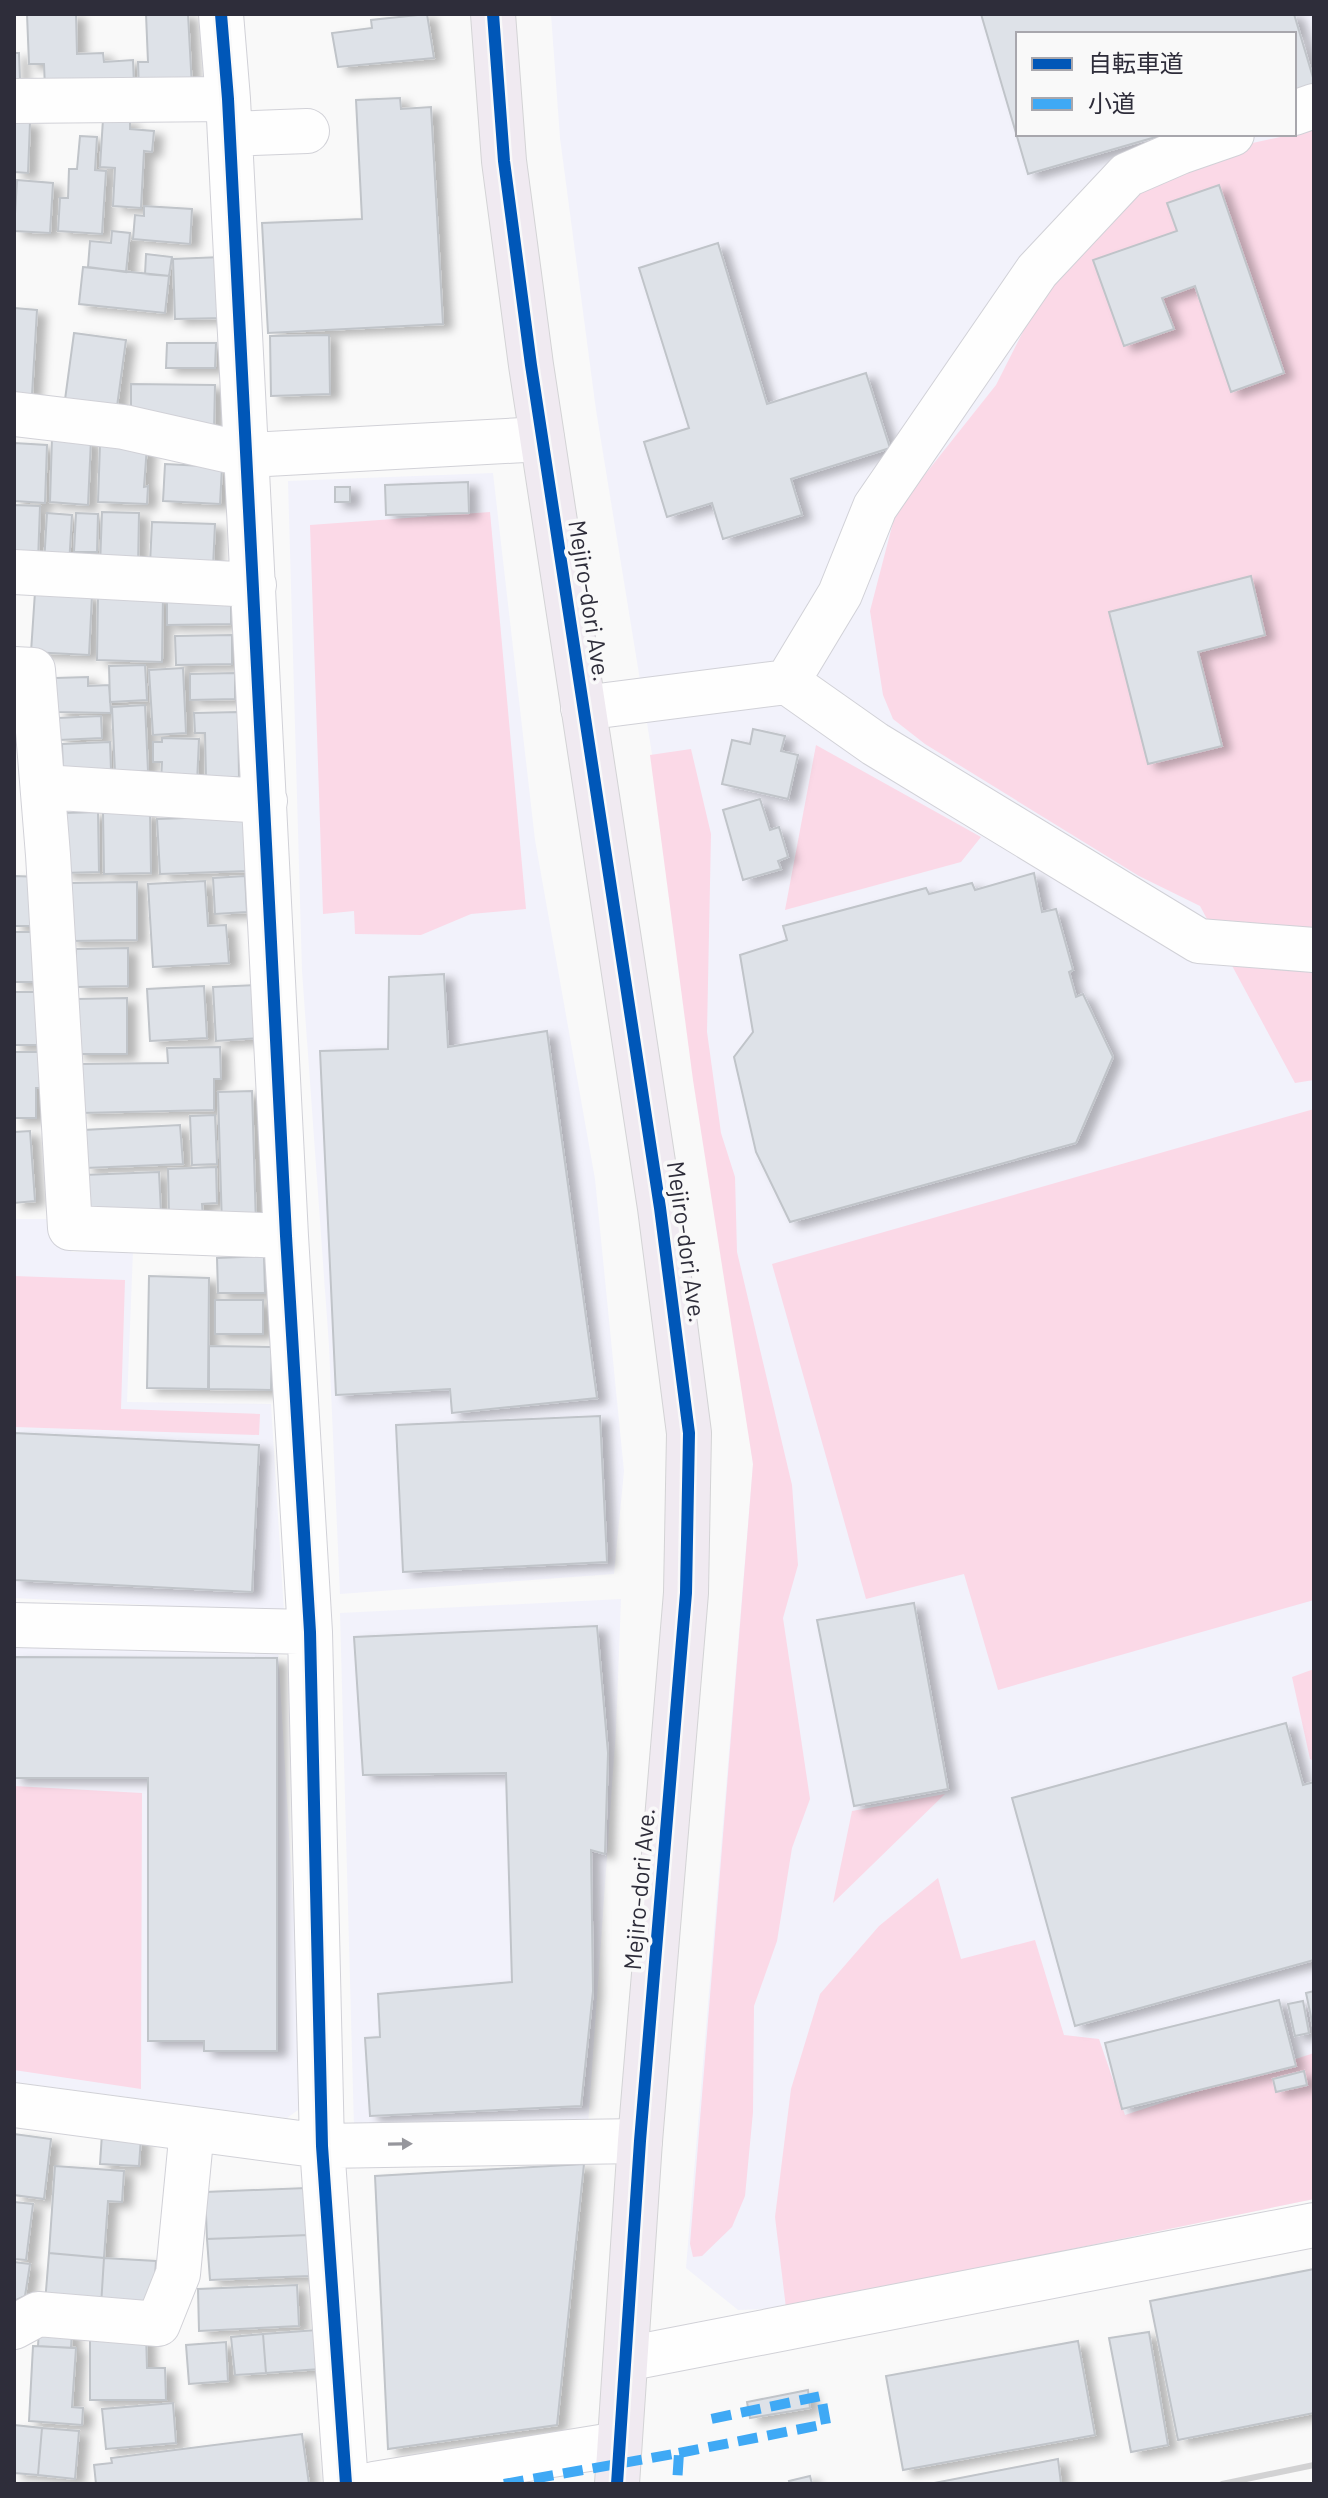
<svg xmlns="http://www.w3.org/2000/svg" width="1328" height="2498" viewBox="0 0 1328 2498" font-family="Barlow,'Noto Sans JP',sans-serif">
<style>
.built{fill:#f2f2fb;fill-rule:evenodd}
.green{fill:#fbd9e7}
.building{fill:#dee2e8;stroke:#c0c4c9;stroke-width:2;filter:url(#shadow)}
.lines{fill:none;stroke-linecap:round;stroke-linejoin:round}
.minor-casing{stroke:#d1d1d7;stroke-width:46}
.major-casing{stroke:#d3d3d5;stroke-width:46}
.minor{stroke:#fefefe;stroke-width:44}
.major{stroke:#f0eaf1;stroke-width:44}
.rail{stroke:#d2d2d3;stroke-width:6}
.quiet{stroke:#3fa9f5;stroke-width:10;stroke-dasharray:20 10;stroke-linecap:butt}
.cycleway-casing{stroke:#f9f9f9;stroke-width:17}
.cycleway{stroke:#0057b8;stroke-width:12}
.oneway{fill:#96969c}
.labels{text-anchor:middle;stroke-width:8;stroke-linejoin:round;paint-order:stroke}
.street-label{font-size:24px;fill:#2e2d3a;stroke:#f9f9f9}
</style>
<defs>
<filter id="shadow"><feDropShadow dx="9" dy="5" stdDeviation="4" flood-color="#0004"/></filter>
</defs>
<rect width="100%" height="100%" fill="#f9f9f9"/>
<!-- built -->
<path class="built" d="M551 14H1314V2199L786 2308 738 2310 686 2268 753 1464 675 895 596 410 560 138ZM1018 34H1294V134H1018Z
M493 473 535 840 595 1179 624 1471 614 1574 340 1594 329 1346 302 971 288 481Z
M14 1219H53L55 1237 72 1252 133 1251 127 1402 271 1404 284 1612 14 1598Z
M621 1599 616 1730 588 2125 354 2128 340 1613Z
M14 1640 278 1648 305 2105 287 2118 14 2082Z"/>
<!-- green -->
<path class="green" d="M1314 123V1080L1295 1083 1200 906 1139 876 925 744 893 719 883 695 870 611 896 511 996 385 1040 298 1142 167 1294 134Z
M490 512 526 909 471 914 421 935 355 934 354 911 323 914 310 525Z
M816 745 981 837 961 862 785 910Z
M691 749 711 834 707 1032 721 1133 735 1177 737 1252 792 1485 798 1565 783 1618 810 1799 792 1848 777 1941 754 2006 753 2112 745 2196 732 2227 702 2256 693 2257 690 2244 753 1464 693 1080 650 755Z
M1314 1109V1600L998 1690 964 1574 866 1599 772 1264Z
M14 1276 125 1280 121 1409 260 1414 259 1435 14 1427Z
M1314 1669V1761L1310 1759 1292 1677Z
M14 1786 142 1793 141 2089 14 2070Z
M945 1794 833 1903 852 1811Z
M938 1878 961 1959 1035 1940 1064 2035 1099 2039 1125 2115 1314 2053V2199L786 2308 775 2217 791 2089 820 1994 879 1926Z"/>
<!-- building -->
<path class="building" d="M27 14H76L77 54 103 53 104 62 133 60 134 85 45 89 44 64H29Z
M146 14H188L192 88 139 90 138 62H148Z
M427 14 434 58 338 67 332 33 372 28 371 20Z
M981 14H1294L1314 81V91L1294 97V34H1018V134H1166L1028 174Z
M14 53H19L20 79H14Z
M400 98 401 109 431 107 443 324 268 333 262 223 362 219 356 100Z
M103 119 130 121V129L154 131 152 152 144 151 141 208 113 206 115 168 100 167Z
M14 121 30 122 28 173 14 172Z
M80 136 97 137 95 170 106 171 102 234 58 231 60 198H68L69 169H77Z
M17 180 53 183 50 233 14 231Z
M1219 185 1284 373 1231 392 1195 286 1162 298 1174 329 1124 346 1093 260 1177 231 1167 203Z
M144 206 192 209 190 244 133 239 135 215 144 216Z
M112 231 130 233 126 272 88 267 90 241 111 243Z
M718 243 767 404 866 373 890 448 791 479 802 515 723 539 712 503 667 517 644 442 689 428 639 268Z
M146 254 172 257 169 276 145 274Z
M221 257 224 318 175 319 173 259Z
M83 267 169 276 165 313 79 304Z
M14 308 37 310 32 395 14 394Z
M74 333 126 340 116 414 64 407Z
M329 335 330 394 271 396 270 336Z
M167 343H216L215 368H166Z
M131 384 215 385 214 431 131 419Z
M52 437 91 439 88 505 50 502Z
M14 443 47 445 45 503 14 501Z
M100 444 147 446 144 487 148 486 147 504 98 502Z
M165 464 222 467 220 504 163 501Z
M468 482 469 513 386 515 385 485Z
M335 487H350V502H335Z
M14 505 40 506 38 561 14 560Z
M102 512 139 513 138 567 100 566Z
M47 513 72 515 69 565 44 564Z
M76 513 98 514 97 552H74Z
M152 522 215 524 213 567 150 564Z
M1251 576 1265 635 1198 652 1222 746 1148 764 1109 612Z
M35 592 92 595 89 655 31 652Z
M98 594 163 596 162 662 97 660Z
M231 596V624L167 625V597Z
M232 635V664L176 665 175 636Z
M145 665 147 700 110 702 109 666Z
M183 668 186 733 153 735 149 670Z
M235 673V699L190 700V674Z
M88 677V686L109 685 111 713 57 712 55 678Z
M145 705 148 771 115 773 112 707Z
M238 712 239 777 206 778 205 733H195L194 713Z
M101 716 102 738 59 740 57 718Z
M753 729 785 736 781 751 798 755 788 799 722 784 732 740 750 744Z
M162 738 199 739 197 783 161 781 162 762H153V742H162Z
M110 742 111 770 63 773 62 744Z
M760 799 770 830 779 827 788 857 778 861 781 869 743 880 723 810Z
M98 812 99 872 63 873 62 813Z
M150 812 151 873 104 874 103 813Z
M246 816 248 871 160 874 157 819Z
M1034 873 1042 912 1056 909 1073 970 1069 972 1076 997 1083 994 1113 1057 1076 1143 790 1222 756 1152 734 1057 753 1032 740 955 787 940 783 926 926 888 929 894 972 883 975 890Z
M14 876 42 877V926H14Z
M245 876 247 912 215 914 213 878Z
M205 881 208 926 226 925 229 963 153 967 148 884Z
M137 882V940L69 941 68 883Z
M14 932H38L37 982H14Z
M128 948V986L76 987V949Z
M444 974 448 1047 547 1031 597 1398 452 1413 450 1389 336 1395 320 1051 388 1049 389 977Z
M257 985 260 1038 216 1041 213 987Z
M204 986 207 1038 150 1041 147 989Z
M14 992H42V1045H14Z
M127 998V1054H76L75 999Z
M220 1047 221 1079H214V1110L80 1113 79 1064 168 1063 167 1048Z
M14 1052H46V1088H36V1118H14Z
M252 1091 256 1225 222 1226 218 1092Z
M215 1115 217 1164 192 1165 190 1116Z
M180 1125 183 1164 85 1168 83 1130Z
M30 1131 35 1201 14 1203V1132Z
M216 1167 217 1203 202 1204 203 1218H169L168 1169Z
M159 1172 161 1213 85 1212 83 1175Z
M264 1256 265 1293H218L217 1258Z
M149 1276 209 1278 208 1389 147 1388Z
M215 1300H263V1334H215Z
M209 1346 272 1347 271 1390 209 1389Z
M600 1416 607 1562 403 1572 396 1425Z
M14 1433 259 1445 252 1592 14 1580Z
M914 1603 948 1789 854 1806 817 1620Z
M597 1626 608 1753 605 1854 591 1850 593 1991 581 2106 370 2116 365 2038 380 2037 378 1994 512 1982 506 1773 363 1775 354 1637Z
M14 1657 277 1658V2051H204V2041H148V1778H14Z
M1286 1723 1303 1785 1314 1782V1960L1075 2026 1012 1798Z
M1314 1991V2031L1306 1993Z
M1279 2000 1296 2066 1122 2109 1105 2043Z
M1303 2001 1309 2033 1295 2036 1288 2004Z
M1304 2071 1307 2085 1276 2092 1273 2079Z
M14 2134 51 2139 44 2199 14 2195Z
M102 2134 141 2137 139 2166 100 2164Z
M584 2164 557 2425 388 2449 375 2176Z
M55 2166 124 2171 122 2202 108 2201 104 2258 49 2253Z
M306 2188 308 2235 207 2239 205 2192Z
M14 2202 33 2204 26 2260 14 2259Z
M308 2235 310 2276 210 2280 207 2239Z
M49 2253 104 2258 101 2306 45 2303Z
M104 2258 156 2261 153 2310 101 2306Z
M14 2262 30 2264 25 2296 14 2301Z
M1314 2269V2413L1178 2440 1150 2301Z
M297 2285 299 2326 199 2331 198 2289Z
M39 2329 72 2330 71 2348 38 2346Z
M317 2330 320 2369 266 2373 263 2334Z
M1149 2332 1168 2445 1131 2452 1109 2338Z
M146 2333 147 2368H165L166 2400H90V2334Z
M263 2334 266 2373 235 2375 231 2337Z
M1078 2341 1095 2435 903 2470 886 2376Z
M226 2342 228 2381 189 2384 186 2345Z
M33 2346 76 2348 72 2407 83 2408 82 2425 29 2421Z
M808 2390 810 2408 750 2418 747 2402Z
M173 2403 176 2443 106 2449 102 2409Z
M14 2425 42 2428 38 2475 14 2473Z
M42 2428 79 2431 75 2479 38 2475Z
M302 2434 309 2484H96L94 2465 112 2463 111 2458Z
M1058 2459 1061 2484H929Z
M810 2476 812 2484H790L789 2481Z"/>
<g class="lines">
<!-- minor casing -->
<g class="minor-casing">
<path id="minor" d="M221 14 228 99 286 1236 310 1632 322 2146 346 2484
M14 101 228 99
M1294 113 1314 106
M230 134 307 131
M1232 134 1180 152 1127 175 1037 271 875 507 840 594 787 682 875 744 1199 941 1314 950
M14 414 124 427 248 455 542 439
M14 572 254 585
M14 669 33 670 48 855 70 1228 286 1236
M583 708 787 682
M43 787 265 801
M14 1625 310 1632
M14 2105 322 2146 640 2141
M14 2327 38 2314 158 2324 178 2274 192 2129
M626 2359 1314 2225
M374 2484 619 2444"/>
</g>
<!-- major casing -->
<g class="major-casing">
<path id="major" d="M493 14 504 161 531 365 660 1208 689 1433 686 1593 640 2141 617 2484"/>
</g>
<!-- minor -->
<use href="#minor" class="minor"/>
<!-- major -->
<use href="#major" class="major"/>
<!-- rail -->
<path class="rail" d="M1222 2484 1314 2465"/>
<!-- quiet -->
<path class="quiet" d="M679 2453 826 2424 821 2396 706 2420
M504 2484 679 2453 677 2484"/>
<!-- cycleway casing -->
<g class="cycleway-casing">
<path id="cycleway" d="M221 14 228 99 286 1236 310 1632 322 2146 346 2484
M493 14 504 161 531 365 660 1208 689 1433 686 1593 640 2141 617 2484"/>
</g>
<!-- cycleway -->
<use href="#cycleway" class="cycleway"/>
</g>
<!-- one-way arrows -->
<defs><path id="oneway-solid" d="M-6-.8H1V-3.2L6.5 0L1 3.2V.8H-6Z" transform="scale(2)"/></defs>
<use class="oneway" href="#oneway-solid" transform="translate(400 2144) rotate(-1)"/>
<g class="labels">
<!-- street labels -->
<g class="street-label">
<text transform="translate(589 601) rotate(81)" y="8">Mejiro-dori Ave.</text>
<text transform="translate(686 1242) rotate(82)" y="8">Mejiro-dori Ave.</text>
<text transform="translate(640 1889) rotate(-85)" y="8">Mejiro-dori Ave.</text>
</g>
</g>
<!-- border -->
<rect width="1328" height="2498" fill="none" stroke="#2e2d3a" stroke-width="32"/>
<!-- legend -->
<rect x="1016" y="32" width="280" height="104" fill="#f9f9f9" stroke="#a8a7ad" stroke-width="2"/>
<rect x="1032" y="58" width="40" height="12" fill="#0057b8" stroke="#a8a7ad" stroke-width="2"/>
<text x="1088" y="72" font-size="24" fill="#2e2d3a">自転車道</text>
<rect x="1032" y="98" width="40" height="12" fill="#3fa9f5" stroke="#a8a7ad" stroke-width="2"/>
<text x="1088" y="112" font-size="24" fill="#2e2d3a">小道</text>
</svg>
